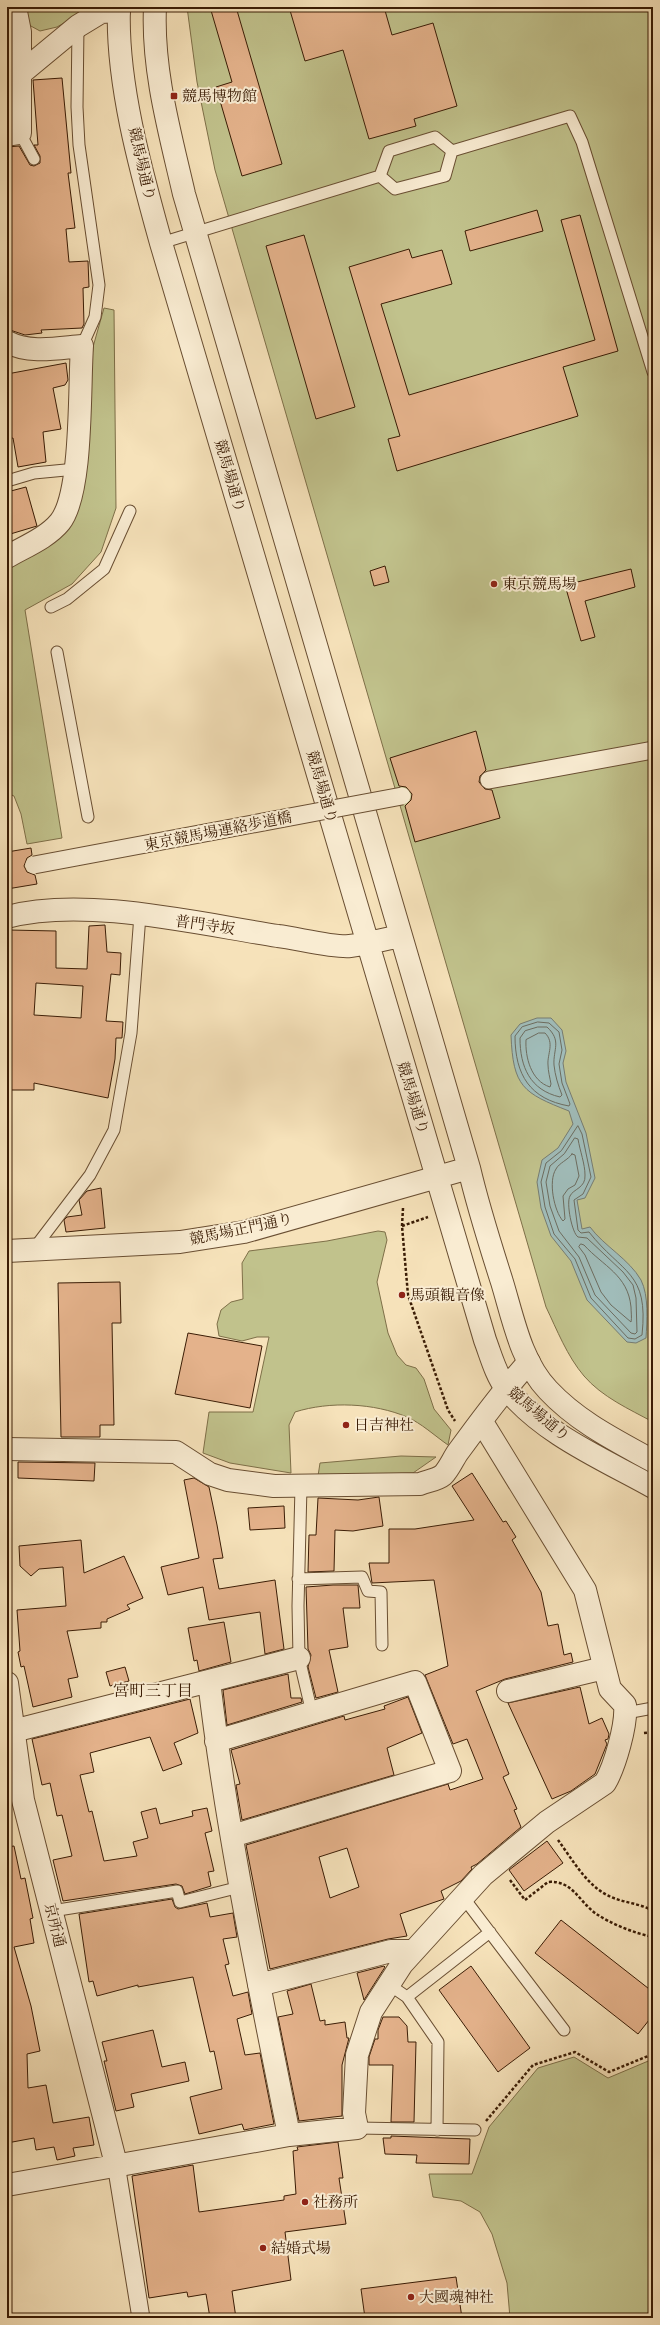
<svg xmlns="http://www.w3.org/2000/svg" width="660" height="2325" viewBox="0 0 660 2325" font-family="'IM FELL DW Pica','Noto Serif JP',serif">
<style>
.green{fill:#c1c28c;stroke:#7e6f48}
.water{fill:#a0bcb9;stroke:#777c71}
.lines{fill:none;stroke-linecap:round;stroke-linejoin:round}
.shore{stroke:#6d6c5f;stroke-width:1}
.building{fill:#e4b28b;stroke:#3a1c05;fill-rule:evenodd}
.service-casing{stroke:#694e32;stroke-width:13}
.pedestrian-casing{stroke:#694e32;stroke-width:19}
.minor-casing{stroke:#694e32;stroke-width:24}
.tertiary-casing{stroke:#694e32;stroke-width:24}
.path{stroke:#3a1c05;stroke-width:2.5;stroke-dasharray:3 2;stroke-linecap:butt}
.service{stroke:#f9ecd2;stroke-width:11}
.pedestrian{stroke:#f9ecd2;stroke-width:17}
.minor{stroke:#f9ecd2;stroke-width:22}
.tertiary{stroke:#f9ecd2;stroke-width:22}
.pedestrian-bridge-casing{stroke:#694e32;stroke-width:19;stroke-linecap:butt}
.pedestrian-bridge{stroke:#f9ecd2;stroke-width:17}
.poi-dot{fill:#8f2418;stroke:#f9ecd2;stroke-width:1.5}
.labels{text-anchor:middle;stroke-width:4;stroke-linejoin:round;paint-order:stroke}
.poi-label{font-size:15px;fill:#3a1c05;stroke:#f9ecd2;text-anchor:start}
.street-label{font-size:15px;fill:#3a1c05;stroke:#f9ecd2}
.neighbourhood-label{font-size:16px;fill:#3a1c05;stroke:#f9ecd2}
</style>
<rect width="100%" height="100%" fill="#f6e2ba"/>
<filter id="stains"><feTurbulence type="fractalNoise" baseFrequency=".005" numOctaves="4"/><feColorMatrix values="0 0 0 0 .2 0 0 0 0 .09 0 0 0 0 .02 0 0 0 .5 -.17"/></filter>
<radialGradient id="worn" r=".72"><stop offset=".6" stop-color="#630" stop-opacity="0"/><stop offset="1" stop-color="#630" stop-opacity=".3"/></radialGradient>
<!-- green -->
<path class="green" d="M25 7H92L57 27 40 31 29 25Z
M187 7H653V1422C629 1409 602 1397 584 1376 567 1356 557 1330 546 1307L215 170 197 82Z
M104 308 114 310 116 508 101 552 72 584 25 610 62 838 27 844 21 814 14 796 7 793V565L78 501 93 347Z
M378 1231 385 1232 387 1240 377 1282 388 1333 397 1355 406 1365 416 1368 424 1379 434 1409 451 1430 448 1445C435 1436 421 1423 407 1417 374 1403 330 1401 295 1412L289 1425 291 1473 230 1463 203 1453 209 1412H253L269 1337H257L242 1341 219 1336 217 1324 221 1310 231 1302 243 1299 242 1263 249 1251 327 1241Z
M401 1456 436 1457 413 1473 318 1476 320 1463Z
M574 2057 608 2078 653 2059V2309L641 2318H510L507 2283 492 2234 480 2212 461 2201 433 2197 429 2174H472L489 2127 538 2068Z"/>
<!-- water -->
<path class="water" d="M537 1018H551L562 1030 566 1051 563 1063 566 1082 586 1133 595 1178 585 1198 577 1200 582 1229 590 1227C604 1246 629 1259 641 1280 649 1296 647 1321 646 1338L636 1343 627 1342 587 1300 571 1261 551 1236 541 1208 537 1182 542 1160 558 1148 573 1124 569 1111C523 1093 513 1087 511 1035L520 1024Z"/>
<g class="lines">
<!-- shore -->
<path class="shore" d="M538 1022 549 1023 559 1032 562 1050 559 1064 562 1083 570 1104 569 1106C530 1099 515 1075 515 1036L522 1027Z
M538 1027H547C562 1041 553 1049 554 1065 555 1075 558 1085 562 1095L560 1097C530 1090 520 1067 520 1038L525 1031Z
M539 1033H545C555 1043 547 1054 548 1065 548 1071 550 1078 551 1084L550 1087C531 1081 525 1057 526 1040Z
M578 1126 582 1134 591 1177 583 1194 574 1200 578 1230 581 1233 589 1232C622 1274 649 1271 642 1335L635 1339 628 1338 591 1298 575 1259 554 1234 545 1207 541 1182 546 1163 561 1151Z
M575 1138 578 1139C580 1151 585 1164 585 1175 586 1188 573 1189 570 1196 566 1203 572 1233 578 1237L587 1238 623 1272 633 1285 636 1298 637 1332 635 1334 631 1333 595 1295 579 1257 559 1231 550 1206 546 1182 550 1166 564 1154Z
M572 1154 575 1155 579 1176 575 1185 568 1189 563 1196 565 1219 563 1221C554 1211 548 1181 556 1169 559 1163 568 1160 572 1154Z
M581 1244 584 1245C603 1266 628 1275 631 1307 631 1312 632 1318 631 1322L611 1305 601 1292 585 1255 579 1247Z"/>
</g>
<!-- building -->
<path class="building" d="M210 7H236L282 164 242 176 216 87 232 82Z
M289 7H384L392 35 433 23 457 106 414 119 416 126 369 139 343 50 305 61Z
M62 78 71 173H68L75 228 66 229 69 262 88 261 89 287 83 288 84 324 82 328 41 330 42 333 25 335 10 330 7 301V147L19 146 30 165 34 166 40 163V156L34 145H38L33 80Z
M537 210 543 231 470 251 465 231Z
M580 215 618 351 563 367 578 416 397 471 388 439 400 436 349 267 409 249 412 258 442 250 452 284 381 304 409 395 595 340 561 220Z
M304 235 355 407 316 419 266 246Z
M66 363 68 380 65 385 53 388 61 429 43 432 46 462 18 467 13 438 7 439V374Z
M26 487 37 526 7 535V492Z
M385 566 389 582 374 586 370 571Z
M631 569 635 587 585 601 595 637 581 641 565 585Z
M476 731 486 770 480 776 479 782 485 789 492 790 500 818 415 842 405 806 411 800 412 794 406 787 399 786 390 758Z
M31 848 32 855 27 858 24 866 27 872 35 875 37 884 7 889V852Z
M105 925 107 952 121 953 120 975 111 974 106 1021 123 1022 122 1038H116L115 1059 108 1098 34 1083V1090H7L9 930 56 931V968L87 969 89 926ZM36 983 83 986 81 1018 34 1015Z
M101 1188 105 1228 66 1232 64 1220 67 1217 82 1215 79 1200 87 1191Z
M120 1282 121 1323H112L114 1425H100V1437H61L58 1283Z
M188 1333 262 1346 250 1408 175 1394Z
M18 1462 95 1463 94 1481 18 1478Z
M472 1473 503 1522 506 1521 516 1537 512 1540 541 1592 548 1626 558 1624 564 1655 571 1653 573 1662 505 1679 476 1691 509 1774 503 1777 517 1809 514 1810 521 1827 477 1864 471 1867 472 1869 461 1881 441 1891 444 1899 400 1914 407 1936 388 1939 270 1969 246 1845 448 1784 450 1790 483 1779 467 1739 453 1744 425 1675 448 1666 434 1580 372 1583 369 1563H389V1529H415L474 1520 452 1486ZM347 1848 359 1887 330 1898 319 1857Z
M194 1478 209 1487 217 1525 223 1558 213 1559 219 1589 275 1580 284 1649 265 1654 260 1612 209 1620 203 1587 168 1595 161 1567 199 1558 184 1480Z
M379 1497 383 1526 353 1531 335 1530 334 1571 308 1572 309 1535H316L318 1498 358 1500Z
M284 1506 285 1528 250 1530 248 1508Z
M81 1540 84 1573 124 1556 143 1598 127 1605 130 1609 107 1619V1622H101V1628L67 1631 78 1677 68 1679 72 1697 33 1707 24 1666 21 1667 18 1652 20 1651 17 1610 66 1606 63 1567 39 1569 31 1576 20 1566 19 1546Z
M333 1585H358L360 1608H343L348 1647 329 1650 338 1692 316 1698 308 1667 311 1655 308 1649 306 1587Z
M224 1622 231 1662 199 1671 197 1660 194 1661 188 1628Z
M125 1667 129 1681 110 1686 106 1672Z
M288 1674 291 1698H301L302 1702 227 1725 223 1690Z
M580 1687 589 1724 602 1718 609 1734 608 1739 605 1740 607 1744 595 1774 571 1791 552 1799 508 1703Z
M408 1697 422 1733 387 1748 394 1775 242 1820 236 1785 240 1784 231 1750 344 1716 345 1720 385 1709 384 1706Z
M190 1699 198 1733 174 1743 182 1764 163 1771 150 1737 90 1753 94 1772 80 1775 89 1812 92 1811 104 1861 137 1856 133 1842 148 1838 141 1812 156 1808 160 1824 193 1816 192 1811 207 1808 212 1831 205 1833 214 1871 208 1872 211 1886 185 1894 182 1886 176 1884 63 1901 53 1860 72 1856 62 1815 57 1816 50 1783 42 1785 32 1739Z
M547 1841 563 1863 524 1891 509 1870Z
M14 1846 21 1879 25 1878 33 1918 30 1919 34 1943 14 1947 31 2006 40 2051 27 2054 28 2088 46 2085 53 2123 89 2117 94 2145 73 2148 75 2156 57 2160 54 2147 36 2150 34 2138 7 2143V1847Z
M172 1899 175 1907 178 1909 207 1903 210 1917 233 1913 237 1937 223 1939 229 1964 225 1965 233 1996 248 1992 252 2014 237 2019 245 2055 260 2053 274 2124 244 2130 242 2124 199 2134 190 2097 222 2089 214 2051 210 2052 193 1977 138 1987V1985L97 1996 93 1981 89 1982 79 1914Z
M561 1920 653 1992V2015L638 2034 535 1953Z
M384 1966 385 1967 364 2000 357 1973Z
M471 1966 530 2048 498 2072 439 1990Z
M311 1984 320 2021 325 2020V2025L345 2022 347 2038H349L342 2065V2116L299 2121 278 2017 293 2014 287 1991Z
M383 2017H399L407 2026 408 2042H416L414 2122H391L393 2065H369V2057L375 2039H378V2030Z
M153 2030 162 2067 185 2062 189 2081 131 2094 134 2107 116 2111 104 2061H107L102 2042Z
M391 2136 470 2139 469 2164 416 2163 417 2155 385 2154 383 2138H391Z
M338 2142 343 2178H339L346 2224 285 2232 291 2280 232 2291 236 2318H210L206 2294 188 2297 187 2292 149 2298 132 2176 193 2165 199 2212 284 2200V2196L296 2194 293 2151 298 2150 297 2147Z
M456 2277 462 2318H365L361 2289Z"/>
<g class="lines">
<!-- service casing -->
<g class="service-casing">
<path id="service" d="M78 26 77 107 79 145 99 285 95 317 82 346
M20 133 34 159
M380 176 389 151 435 137 452 151
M161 243 380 176 395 189 445 176 452 151 570 116 582 142 653 372
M7 481 34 473 76 469
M51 607 67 599 104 569 130 511
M57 652 88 817
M33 1250 90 1175 114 1130 131 1033 140 915
M301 1487 298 1606 299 1658 312 1713
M298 1579 362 1577 368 1591 381 1592 382 1645
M626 1713 653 1708
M463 1897 564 2030
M52 1911 177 1891 180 1902 240 1887
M388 1984 407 1997 438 2042 437 2130
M407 1997 490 1932
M357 2128 475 2130"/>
</g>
<!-- pedestrian casing -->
<g class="pedestrian-casing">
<path id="pedestrian" d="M489 780 653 750
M116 2164 141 2318"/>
</g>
<!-- minor casing -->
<g class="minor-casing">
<path id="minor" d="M20 74 78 26 101 12 119 11
M7 135 20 133V32L15 7
M7 342C30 354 58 348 82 346 79 387 83 493 60 522 47 538 24 547 7 557
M7 1449 176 1452 210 1474 228 1480 274 1486 420 1484C427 1481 437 1480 443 1475 449 1469 453 1459 458 1452 481 1421 503 1390 529 1362
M209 1681 299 1658
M7 1683 23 1800 116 2164
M508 1691 604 1668
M13 1731 209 1681C227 1834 259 1984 289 2135
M216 1741 415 1682 450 1771 232 1836
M259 1985 391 1951H413
M7 2185 289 2135 357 2128 354 2113 357 2055 371 2012 402 1964 483 1875 547 1822 605 1783C615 1766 627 1724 625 1705L610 1689 585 1590 482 1422"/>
</g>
<!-- tertiary casing -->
<g class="tertiary-casing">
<path id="tertiary" d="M119 7C116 82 141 171 161 243L485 1340C491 1356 496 1375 506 1388 543 1434 603 1459 653 1487
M155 7C152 70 170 133 184 194L469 1168C478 1207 490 1244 502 1282 513 1318 521 1362 548 1390 578 1422 615 1440 653 1461
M7 917C84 896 199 924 278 936 296 938 335 948 350 946 367 944 385 939 401 936
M7 1251 180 1242 244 1232 469 1168"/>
</g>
<!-- path -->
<path class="path" d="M403 1208 402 1226 408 1295 448 1410 455 1421
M402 1226 428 1217
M644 1733 653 1732
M558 1840C572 1859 587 1886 609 1896 623 1903 640 1903 653 1911
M510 1880 525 1900 548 1882C572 1880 578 1900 595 1913 611 1924 634 1933 653 1937
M486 2121 533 2065 575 2052 609 2072 653 2054"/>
<!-- service -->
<use href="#service" class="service"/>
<!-- pedestrian -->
<use href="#pedestrian" class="pedestrian"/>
<!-- minor -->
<use href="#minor" class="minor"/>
<!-- tertiary -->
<use href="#tertiary" class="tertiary"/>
<!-- pedestrian-bridge casing -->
<g class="pedestrian-bridge-casing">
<path id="pedestrian-bridge" d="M34 865 402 796"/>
</g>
<!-- pedestrian-bridge -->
<use href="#pedestrian-bridge" class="pedestrian-bridge"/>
</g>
<!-- markers -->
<g class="poi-dot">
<rect x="170" y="92" width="8" height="8" rx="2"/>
<circle cx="494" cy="584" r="4"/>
<circle cx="402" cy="1295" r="4"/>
<circle cx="346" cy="1425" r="4"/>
<circle cx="305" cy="2202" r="4"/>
<circle cx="263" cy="2248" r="4"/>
<circle cx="411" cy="2297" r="4"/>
</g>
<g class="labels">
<!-- poi labels -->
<g class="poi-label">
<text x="182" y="101">競馬博物館</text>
<text x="502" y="589">東京競馬場</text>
<text x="410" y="1300">馬頭観音像</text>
<text x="354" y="1430">日吉神社</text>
<text x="313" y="2207">社務所</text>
<text x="271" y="2253">結婚式場</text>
<text x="419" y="2302">大國魂神社</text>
</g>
<!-- street labels -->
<g class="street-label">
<text transform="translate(142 164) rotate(77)" y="5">競馬場通り</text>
<text transform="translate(230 476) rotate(74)" y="5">競馬場通り</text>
<text transform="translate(322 787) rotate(74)" y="5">競馬場通り</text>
<text transform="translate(218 831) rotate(-11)" y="5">東京競馬場連絡歩道橋</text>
<text transform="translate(205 925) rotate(8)" y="5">普門寺坂</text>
<text transform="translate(413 1098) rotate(73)" y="5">競馬場通り</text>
<text transform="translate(241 1229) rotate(-12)" y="5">競馬場正門通り</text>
<text transform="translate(539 1414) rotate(40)" y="5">競馬場通り</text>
<text transform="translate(55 1925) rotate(76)" y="5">京所通</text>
</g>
<!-- neighbourhood labels -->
<g class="neighbourhood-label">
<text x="153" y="1696">宮町三丁目</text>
</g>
</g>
<!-- margin -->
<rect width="660" height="2325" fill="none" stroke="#f6e2ba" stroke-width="24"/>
<rect x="8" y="8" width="644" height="2309" fill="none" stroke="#3a1c05" stroke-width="2"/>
<rect x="12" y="12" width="636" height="2301" fill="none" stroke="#3a1c05"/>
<rect width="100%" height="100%" filter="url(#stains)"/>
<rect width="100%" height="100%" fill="url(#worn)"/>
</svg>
